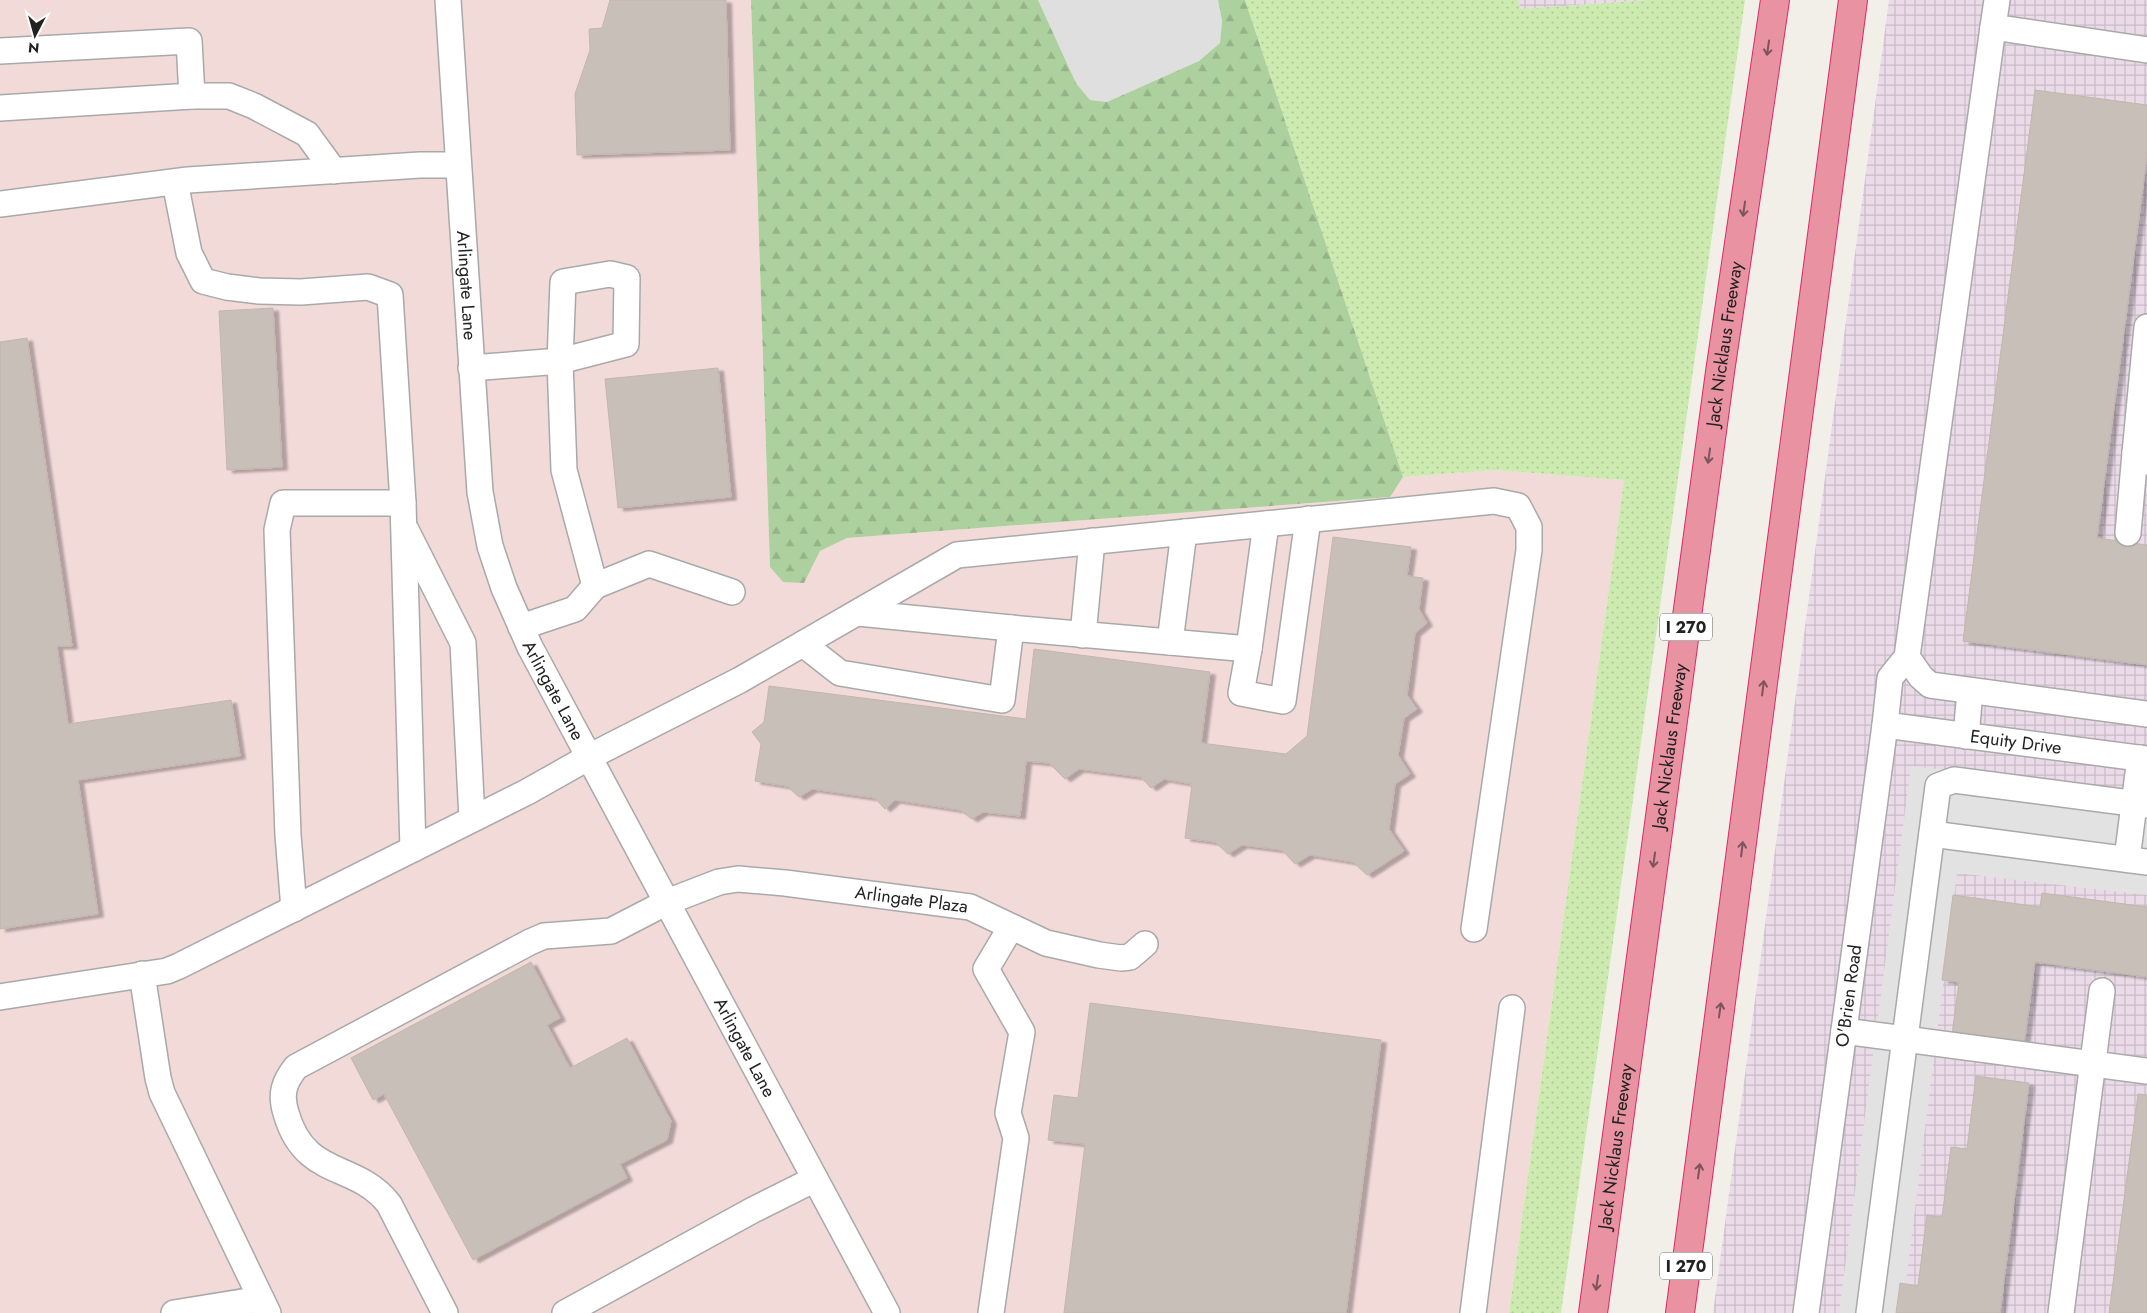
<svg xmlns="http://www.w3.org/2000/svg" width="2147" height="1313" viewBox="0 0 2147 1313" font-family="Jost,sans-serif">
<style>
.residential{fill:#e0dfdf}
.commercial{fill:#f2dad9}
.industrial{fill:url(#industrial-grid)}
.grass{fill:url(#grass-dots)}
.forest{fill:url(#forest-firs)}
.parking{fill:#e2e2e2}
.building{fill:#c7bfb8;stroke:#c4b6ab;filter:url(#shadow)}
.lines{fill:none;stroke-linecap:round;stroke-linejoin:round}
.minor-casing{stroke:#a9a9a9;stroke-width:28}
.highway-casing{stroke:#dc2a67;stroke-width:30}
.minor{stroke:#fff;stroke-width:25}
.highway{stroke:#e892a2;stroke-width:28}
.oneway{stroke:#7b545c}
.labels{text-anchor:middle;stroke-width:4;stroke-linejoin:round;paint-order:stroke}
.shield{fill:#fff;stroke:#646464;stroke-width:1}
.shield-label{font-size:16px;font-weight:bold;fill:#222}
.street-label{font-size:18px;fill:#222;stroke:#fff}
</style>
<defs>
<pattern id="industrial-grid" width="8" height="8" patternUnits="userSpaceOnUse" patternTransform="scale(1.25)"><rect width="8" height="8" fill="#ebdbe8"/><path d="M0 4h8M4 0v8" fill="none" stroke="#c9bcc7"/></pattern>
<pattern id="grass-dots" width="8" height="8" patternUnits="userSpaceOnUse" patternTransform="scale(1.25)"><rect width="8" height="8" fill="#cdebb0"/><path d="M2 2h.1M6 6h.1" fill="none" stroke="#b0c997" stroke-width="1.8" stroke-linecap="round"/></pattern>
<pattern id="forest-firs" width="22" height="20" patternUnits="userSpaceOnUse" patternTransform="scale(1.25)"><rect width="22" height="20" fill="#add19e"/><path d="M5 1l3.5 6h-7zM16 11l3.5 6h-7z" fill="#95b388"/></pattern>
<filter id="shadow"><feDropShadow dx="5.5" dy="3" stdDeviation="1" flood-color="#0004"/></filter>
</defs>
<rect width="100%" height="100%" fill="#f2efe9"/>
<!-- residential -->
<path class="residential" d="M1038 0H1218L1222 21 1220 43 1199 61 1107 102 1090 100 1076 83Z"/>
<!-- commercial -->
<path class="commercial" d="M0 0H751L770 567 804 583 820 551 847 538 1390 497 1403 477 1495 470 1624 480 1509 1313H0Z"/>
<!-- industrial -->
<path class="industrial" d="M1518 0H1648L1521 9Z
M1889 0H2147V1313H1713Z"/>
<!-- grass -->
<path class="grass" d="M1245 0H1518L1521 9 1648 0H1745L1561 1313H1509L1624 480 1495 470 1403 477Z"/>
<!-- forest -->
<path class="forest" d="M751 0H1038L1076 83 1090 100 1107 102 1199 61 1220 43 1222 21 1218 0H1245L1403 477 1390 497 847 538 820 551 804 583 783 582 770 567Z"/>
<!-- parking -->
<path class="parking" d="M1911 766 2147 794V895L1957 873 1902 1313H1839Z"/>
<!-- building -->
<path class="building" d="M610 0H726L730 150 577 155 575 94 590 50 589 29 602 28Z
M2035 90 2147 105V156L2097 538 2147 545V665L1963 641Z
M273 308 282 467 227 470 219 311Z
M27 338 72 646H57L68 724 231 700 240 756 78 780 98 914 0 929V342Z
M718 368 731 497 618 508 605 379Z
M1333 537 1411 547 1407 576 1423 578 1419 609 1427 623 1415 633 1407 695 1417 709 1404 718 1398 755 1410 774 1395 784 1389 829 1404 851 1367 875 1353 862 1310 855 1295 864 1282 850 1242 845 1228 854 1215 842 1185 838 1192 784 1164 779 1151 788 1141 777 1079 769 1065 779 1049 763 1026 761 1020 816 983 812 972 819 960 810 895 800 885 809 875 798 812 789 799 797 787 786 755 781 761 744 752 732 764 722 769 686 1026 719 1034 649 1210 672 1201 743 1286 754 1307 736Z
M2042 893 2147 907V977L2035 962 2024 1045 1952 1035 1959 982 1942 980 1953 895 2040 907Z
M531 962 560 1018 547 1025 570 1068 627 1038 671 1121 667 1140 620 1164 627 1178 473 1260 384 1094 373 1100 351 1058Z
M1090 1003 1381 1040 1346 1313H1064L1085 1144 1048 1140 1054 1095 1078 1098Z
M1976 1076 2029 1083 2000 1313H1896L1900 1283 1918 1286 1927 1215 1942 1217 1951 1147 1967 1149Z
M2138 1094 2147 1095V1313H2109Z"/>
<g class="lines">
<!-- minor casing -->
<g class="minor-casing">
<g id="minor">
<path id="s1" d="M448 0 480 492 490 546 504 588 530 647 887 1313"/>
<path d="M1997 0 1993 27 2147 50"/>
<path d="M0 51 189 41 192 96"/>
<path d="M0 108 192 96H229L254 106 307 134 334 171"/>
<path d="M175 182 189 253 203 281 227 287 259 291 301 292 368 287 390 295 403 503H283L277 530 288 835 294 909"/>
<path d="M0 204 188 180 420 165H458"/>
<path d="M2147 327 2135 453 2147 462"/>
<path d="M471 368 560 361 626 344 627 278 610 274 563 282 560 361 564 470 595 586 649 564 732 592"/>
<path d="M403 503 413 849"/>
<path d="M1266 524 1249 649 1241 693 1283 701 1308 519"/>
<path d="M406 530 463 643 472 819"/>
<path d="M2128 533 2135 453"/>
<path d="M858 613 1011 628"/>
<path d="M521 627 575 609 595 586"/>
<path d="M1083 635 1092 541"/>
<path d="M1170 642 1184 532"/>
<path d="M803 644 840 673 1002 700 1011 628 1249 649"/>
<path d="M1907 657 1921 677 1930 685 2147 714"/>
<path id="s2" d="M1885 725 2147 759"/>
<path d="M1966 736 1970 691"/>
<path d="M1932 834 2147 862"/>
<path d="M2127 859 2140 758"/>
<path d="M142 974 158 1078 162 1093 268 1313"/>
<path d="M0 997 167 971 179 966 527 792 589 757 740 680 957 555 1494 501 1518 506 1529 527V550L1474 929"/>
<path d="M1844 1031 2147 1071"/>
<path d="M174 1313 261 1299"/>
<path id="s3" d="M445 1313 389 1204C356 1161 305 1180 286 1113 280 1094 284 1082 296 1067L530 942 544 936 611 931 667 902 719 882 738 879 785 883 970 907 1046 943 1099 955 1121 958 1130 957 1145 944"/>
<path d="M565 1313 753 1210 815 1179"/>
<path d="M991 1313 1016 1138 1008 1113 1022 1032 986 969 1011 927"/>
<path d="M1473 1313 1512 1008"/>
<path id="s4" d="M1806 1313 1885 725 1890 678 1907 657 1993 27"/>
<path d="M1869 1313 1938 786 1954 780 2147 805"/>
<path d="M2061 1313 2102 991"/>
</g>
</g>
<!-- highway casing -->
<g class="highway-casing">
<g id="highway">
<path id="s5" d="M1593 1313 1720 372 1775 0"/>
<path d="M1680 1313 1853 0"/>
</g>
</g>
<!-- minor -->
<use href="#minor" class="minor"/>
<!-- highway -->
<use href="#highway" class="highway"/>
</g>
<!-- one-way arrows -->
<defs><path id="oneway-shaft" d="M-6 0H5M1.5-3L5.5 0L1.5 3" fill="none" stroke-width="1.6" stroke-linecap="round" stroke-linejoin="round" transform="scale(1.25)"/></defs>
<g class="oneway">
<use href="#oneway-shaft" transform="translate(1768 48) rotate(98)"/>
<use href="#oneway-shaft" transform="translate(1744 209) rotate(98)"/>
<use href="#oneway-shaft" transform="translate(1709 456) rotate(98)"/>
<use href="#oneway-shaft" transform="translate(1763 688) rotate(-83)"/>
<use href="#oneway-shaft" transform="translate(1742 849) rotate(-83)"/>
<use href="#oneway-shaft" transform="translate(1654 860) rotate(98)"/>
<use href="#oneway-shaft" transform="translate(1720 1010) rotate(-82)"/>
<use href="#oneway-shaft" transform="translate(1699 1171) rotate(-82)"/>
<use href="#oneway-shaft" transform="translate(1597 1283) rotate(98)"/>
</g>
<g class="labels">
<!-- shield labels -->
<g class="shield">
<rect x="1660" y="613.5" width="52" height="27" rx="4"/>
<rect x="1660" y="1252.5" width="52" height="27" rx="4"/>
</g>
<g class="shield-label">
<text x="1686" y="633">I 270</text>
<text x="1686" y="1272">I 270</text>
</g>
<!-- street labels -->
<g class="street-label">
<text dy="6" stroke="none"><textPath href="#s1" startOffset="286">Arlingate Lane</textPath></text>
<text dy="6" stroke="none"><textPath href="#s5" startOffset="978">Jack Nicklaus Freeway</textPath></text>
<text dy="6" stroke="none"><textPath href="#s1" startOffset="706">Arlingate Lane</textPath></text>
<text dy="6" stroke="none"><textPath href="#s2" startOffset="132">Equity Drive</textPath></text>
<text dy="6" stroke="none"><textPath href="#s5" startOffset="572">Jack Nicklaus Freeway</textPath></text>
<text dy="6" stroke="none"><textPath href="#s3" startOffset="975">Arlingate Plaza</textPath></text>
<text dy="6" stroke="none"><textPath href="#s4" startOffset="320">O'Brien Road</textPath></text>
<text dy="6" stroke="none"><textPath href="#s1" startOffset="1111">Arlingate Lane</textPath></text>
<text dy="6" stroke="none"><textPath href="#s5" startOffset="168">Jack Nicklaus Freeway</textPath></text>
</g>
</g>
<!-- north arrow -->
<g transform="translate(35 35) rotate(186)" stroke="#ffffff" stroke-width="4" paint-order="stroke">
<path d="M0-4L9 19L0 12L-9 19Z" fill="#222222"/>
<text y="-8" font-size="14" font-weight="bold" text-anchor="middle" fill="#222222">N</text>
</g>
</svg>
